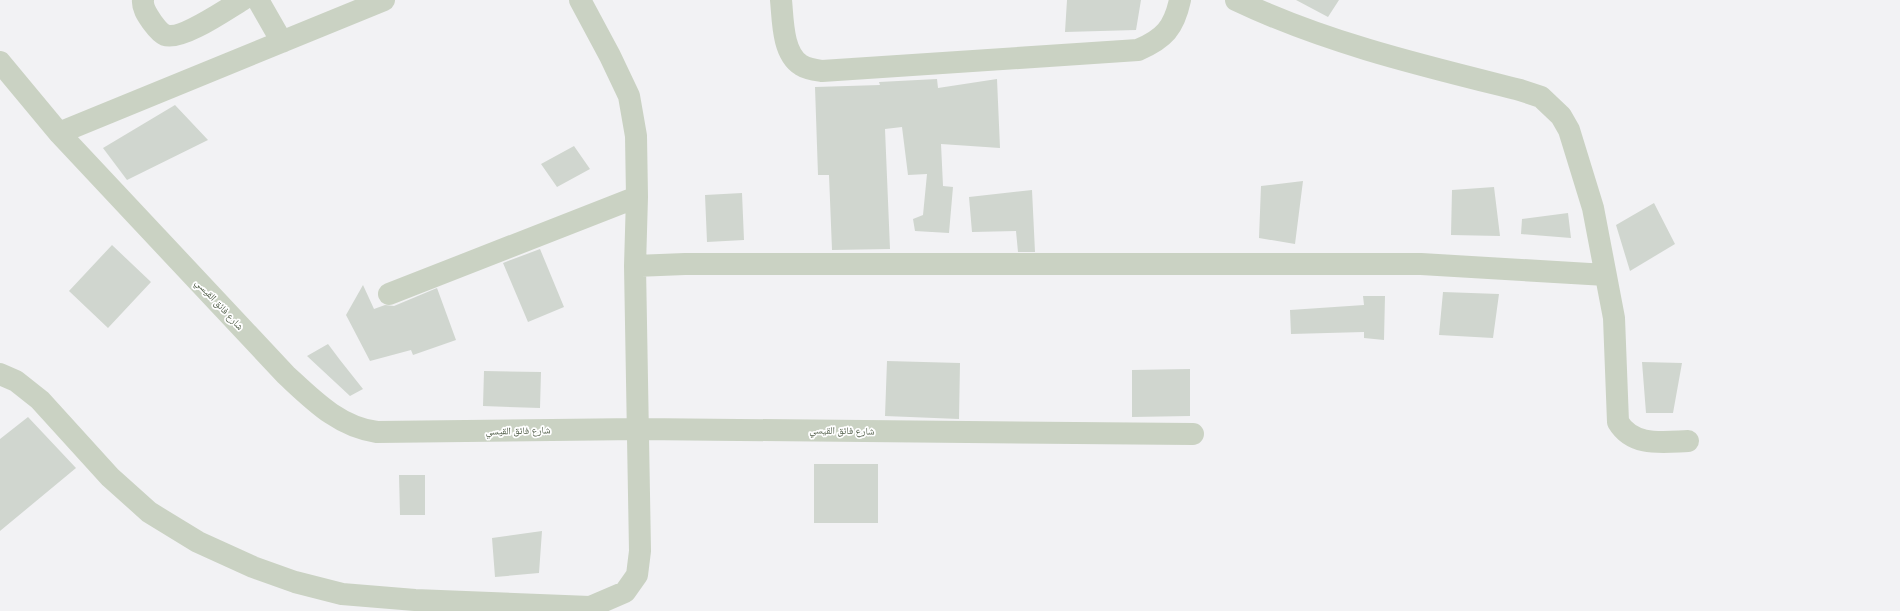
<svg xmlns="http://www.w3.org/2000/svg" width="1900" height="611" viewBox="0 0 1900 611" font-family="'Public Sans','Noto Naskh Arabic',sans-serif">
<style>
.building{fill:#d0d6cf}
.lines{fill:none;stroke-linecap:round;stroke-linejoin:round}
.minor{stroke:#cad2c3;stroke-width:22}
.labels{text-anchor:middle;stroke-width:3.5;stroke-linejoin:round;paint-order:stroke}
.street-label{font-size:10px;fill:#525f4a;stroke:#fff}
</style>
<rect width="100%" height="100%" fill="#f2f2f4"/>
<!-- building -->
<path class="building" d="M1067 0H1141L1136 30 1065 32Z
M1296 0H1339L1328 17Z
M937 79 938 88 997 79 1000 148 941 144 943 186 953 187 949 233 915 231 913 219 923 215 927 174 908 175 902 127 885 129 890 249 832 250 829 175H818L815 87 880 85 879 82Z
M175 105 208 140 127 180 103 148Z
M574 146 590 169 557 187 541 164Z
M1303 181 1295 244 1259 238 1261 186Z
M1494 187 1500 236 1451 235 1452 190Z
M1032 190 1035 252H1018L1016 231 972 232 969 197Z
M742 193 744 240 707 242 705 195Z
M1654 203 1675 244 1630 271 1616 225Z
M1568 213 1571 238 1521 234 1522 219Z
M112 245 151 282 108 328 69 291Z
M540 249 564 307 528 322 503 263Z
M363 285 374 309 385 305 394 306 437 288 456 340 413 355 411 350 370 361 346 315Z
M1443 292 1499 294 1493 338 1439 335Z
M1363 296H1385L1384 340 1364 338V332L1291 334 1290 310 1364 305Z
M328 344 340 360 363 389 350 396 307 356Z
M887 361 960 363 959 419 885 416Z
M1642 362 1682 363 1673 413H1646Z
M1190 369V416L1132 417V370Z
M484 371 541 372 540 408 483 406Z
M28 417 76 468 0 531V439Z
M814 464H878V523H814Z
M399 475H425V515H400Z
M542 531 539 573 495 577 492 538Z"/>
<g class="lines">
<!-- minor -->
<path class="minor" d="M143 0C142 8 148 16 152 22 155 26 160 33 165 35 181 41 227 9 242 0
M258 0 282 42
M781 0C783 19 782 53 801 65 807 69 815 70 822 71L1138 50C1164 39 1174 28 1180 0
M1236 0C1326 43 1424 66 1520 90L1541 97 1561 116 1569 130 1593 208 1614 318 1618 422C1633 447 1662 442 1688 441
M0 62 59 133 286 375C313 400 339 427 377 432L639 429 1193 434
M59 133 384 0
M635 266 685 264H1421L1606 275
M389 294 637 197
M0 374 16 381 40 400 110 477 149 512 198 542 253 567 295 582 342 594 415 600 590 607 625 592 637 575 640 551 635 266 637 197 636 136 629 96 610 56 580 0"/>
</g>
<g class="labels">
<!-- street labels -->
<g class="street-label">
<text transform="translate(220 304) rotate(47)" y="4">شارع فائق القيسي</text>
<text transform="translate(518 430) rotate(-1)" y="4">شارع فائق القيسي</text>
<text transform="translate(842 430) rotate(1)" y="4">شارع فائق القيسي</text>
</g>
</g>
</svg>
